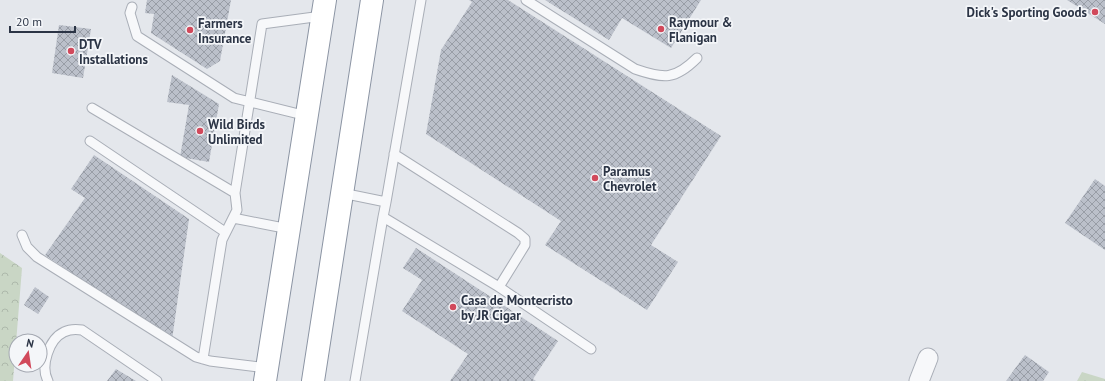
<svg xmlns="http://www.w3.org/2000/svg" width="1105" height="381" viewBox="0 0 1105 381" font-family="'PT Sans',sans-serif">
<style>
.forest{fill:url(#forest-crowns)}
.building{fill:url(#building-cross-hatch)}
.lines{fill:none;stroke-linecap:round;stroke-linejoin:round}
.service-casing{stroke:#a9aeb7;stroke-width:11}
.minor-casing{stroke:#a9aeb7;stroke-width:21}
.trunk-casing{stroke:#8b94a3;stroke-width:24}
.service{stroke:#f7f8fa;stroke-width:9}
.minor{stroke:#f7f8fa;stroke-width:19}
.trunk{stroke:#fff;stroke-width:22}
.poi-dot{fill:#d1495b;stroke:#f4f6f9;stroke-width:1.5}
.labels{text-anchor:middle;stroke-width:3.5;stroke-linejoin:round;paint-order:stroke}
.poi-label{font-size:13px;font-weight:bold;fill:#2b3445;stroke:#f4f6f9;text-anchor:start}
</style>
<defs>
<pattern id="forest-crowns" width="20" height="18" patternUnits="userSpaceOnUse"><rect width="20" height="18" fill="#c9d6c5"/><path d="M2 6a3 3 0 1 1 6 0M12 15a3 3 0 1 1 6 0" fill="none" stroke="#adb8ab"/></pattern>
<pattern id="building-cross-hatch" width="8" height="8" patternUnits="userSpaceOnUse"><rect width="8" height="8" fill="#bbc0ca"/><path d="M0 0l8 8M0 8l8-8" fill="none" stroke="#989da6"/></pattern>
</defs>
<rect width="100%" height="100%" fill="#e4e7ec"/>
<!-- forest -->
<path class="forest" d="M0 253 22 268 13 381H0Z
M1082 372 1105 379V381H1077Z"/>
<!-- building -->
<path class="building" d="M147 0H231L220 61 207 69 151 33 154 14 145 13Z
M469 0H508L721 136 651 245 678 262 647 310 545 245 561 221 426 134 441 50 472 2Z
M545 0H701L671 48 622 18 609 40Z
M1067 0H1105V24Z
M59 25 91 29 83 78 52 73Z
M172 75 219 104 209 162 180 157 189 105 167 102Z
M94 155 189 219 172 340 45 255 85 198 71 189Z
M1095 179 1105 186V250L1065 223Z
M416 248 558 341 533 379 536 381H450L468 354 402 311 422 280 403 268Z
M35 287 49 297 38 314 24 305Z
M1025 355 1049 372 1043 381H1006Z
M116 369 136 381H107Z"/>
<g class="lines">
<!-- service casing -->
<g class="service-casing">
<path id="service" d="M526 0 635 69C664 79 675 80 697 58
M132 7 130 13 137 36 234 98 307 116
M92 108 235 193
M90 141 225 232
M342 193 386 202 421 0
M386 202 383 217 499 287 525 245V239L518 233 394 154
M233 218 289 229
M22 235 27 247 37 257 196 357 210 361 267 368
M499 287 591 349
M203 359 222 240 237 210 235 193 262 24 322 16
M48 381C40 366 49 339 64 332 70 329 76 329 82 330L157 381
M355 381 383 217"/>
</g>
<!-- minor casing -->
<g class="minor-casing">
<path id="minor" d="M919 381 928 358"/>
</g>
<!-- trunk casing -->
<g class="trunk-casing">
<path id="trunk" d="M265 381 325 0
M313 381 372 0"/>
</g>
<!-- service -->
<use href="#service" class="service"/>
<!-- minor -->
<use href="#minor" class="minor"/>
<!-- trunk -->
<use href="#trunk" class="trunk"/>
</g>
<!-- markers -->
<g class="poi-dot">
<circle cx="1095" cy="12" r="4"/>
<circle cx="661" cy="29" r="4"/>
<circle cx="190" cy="30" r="4"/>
<circle cx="71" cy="51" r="4"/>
<circle cx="200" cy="131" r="4"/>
<circle cx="595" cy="178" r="4"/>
<circle cx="453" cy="307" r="4"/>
</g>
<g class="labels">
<!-- poi labels -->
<g class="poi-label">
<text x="1087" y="17" text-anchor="end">Dick's Sporting Goods</text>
<text x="669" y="27">Raymour &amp;<tspan x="669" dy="15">Flanigan</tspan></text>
<text x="198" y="28">Farmers<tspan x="198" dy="15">Insurance</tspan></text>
<text x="79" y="49">DTV<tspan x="79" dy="15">Installations</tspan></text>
<text x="208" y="129">Wild Birds<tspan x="208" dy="15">Unlimited</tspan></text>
<text x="603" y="176">Paramus<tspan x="603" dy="15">Chevrolet</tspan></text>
<text x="461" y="305">Casa de Montecristo<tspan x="461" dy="15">by JR Cigar</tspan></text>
</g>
</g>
<!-- north arrow -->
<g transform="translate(28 353) rotate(13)"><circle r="19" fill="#f4f6f9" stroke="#a4a8b1"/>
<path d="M0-3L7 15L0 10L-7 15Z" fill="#d1495b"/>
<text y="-6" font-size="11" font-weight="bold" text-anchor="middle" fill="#2b3445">N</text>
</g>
<!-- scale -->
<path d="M10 26v6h65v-6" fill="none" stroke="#2b3445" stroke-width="2"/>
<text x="16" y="26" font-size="12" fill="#2b3445" stroke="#f4f6f9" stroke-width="3" paint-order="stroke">20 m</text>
</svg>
